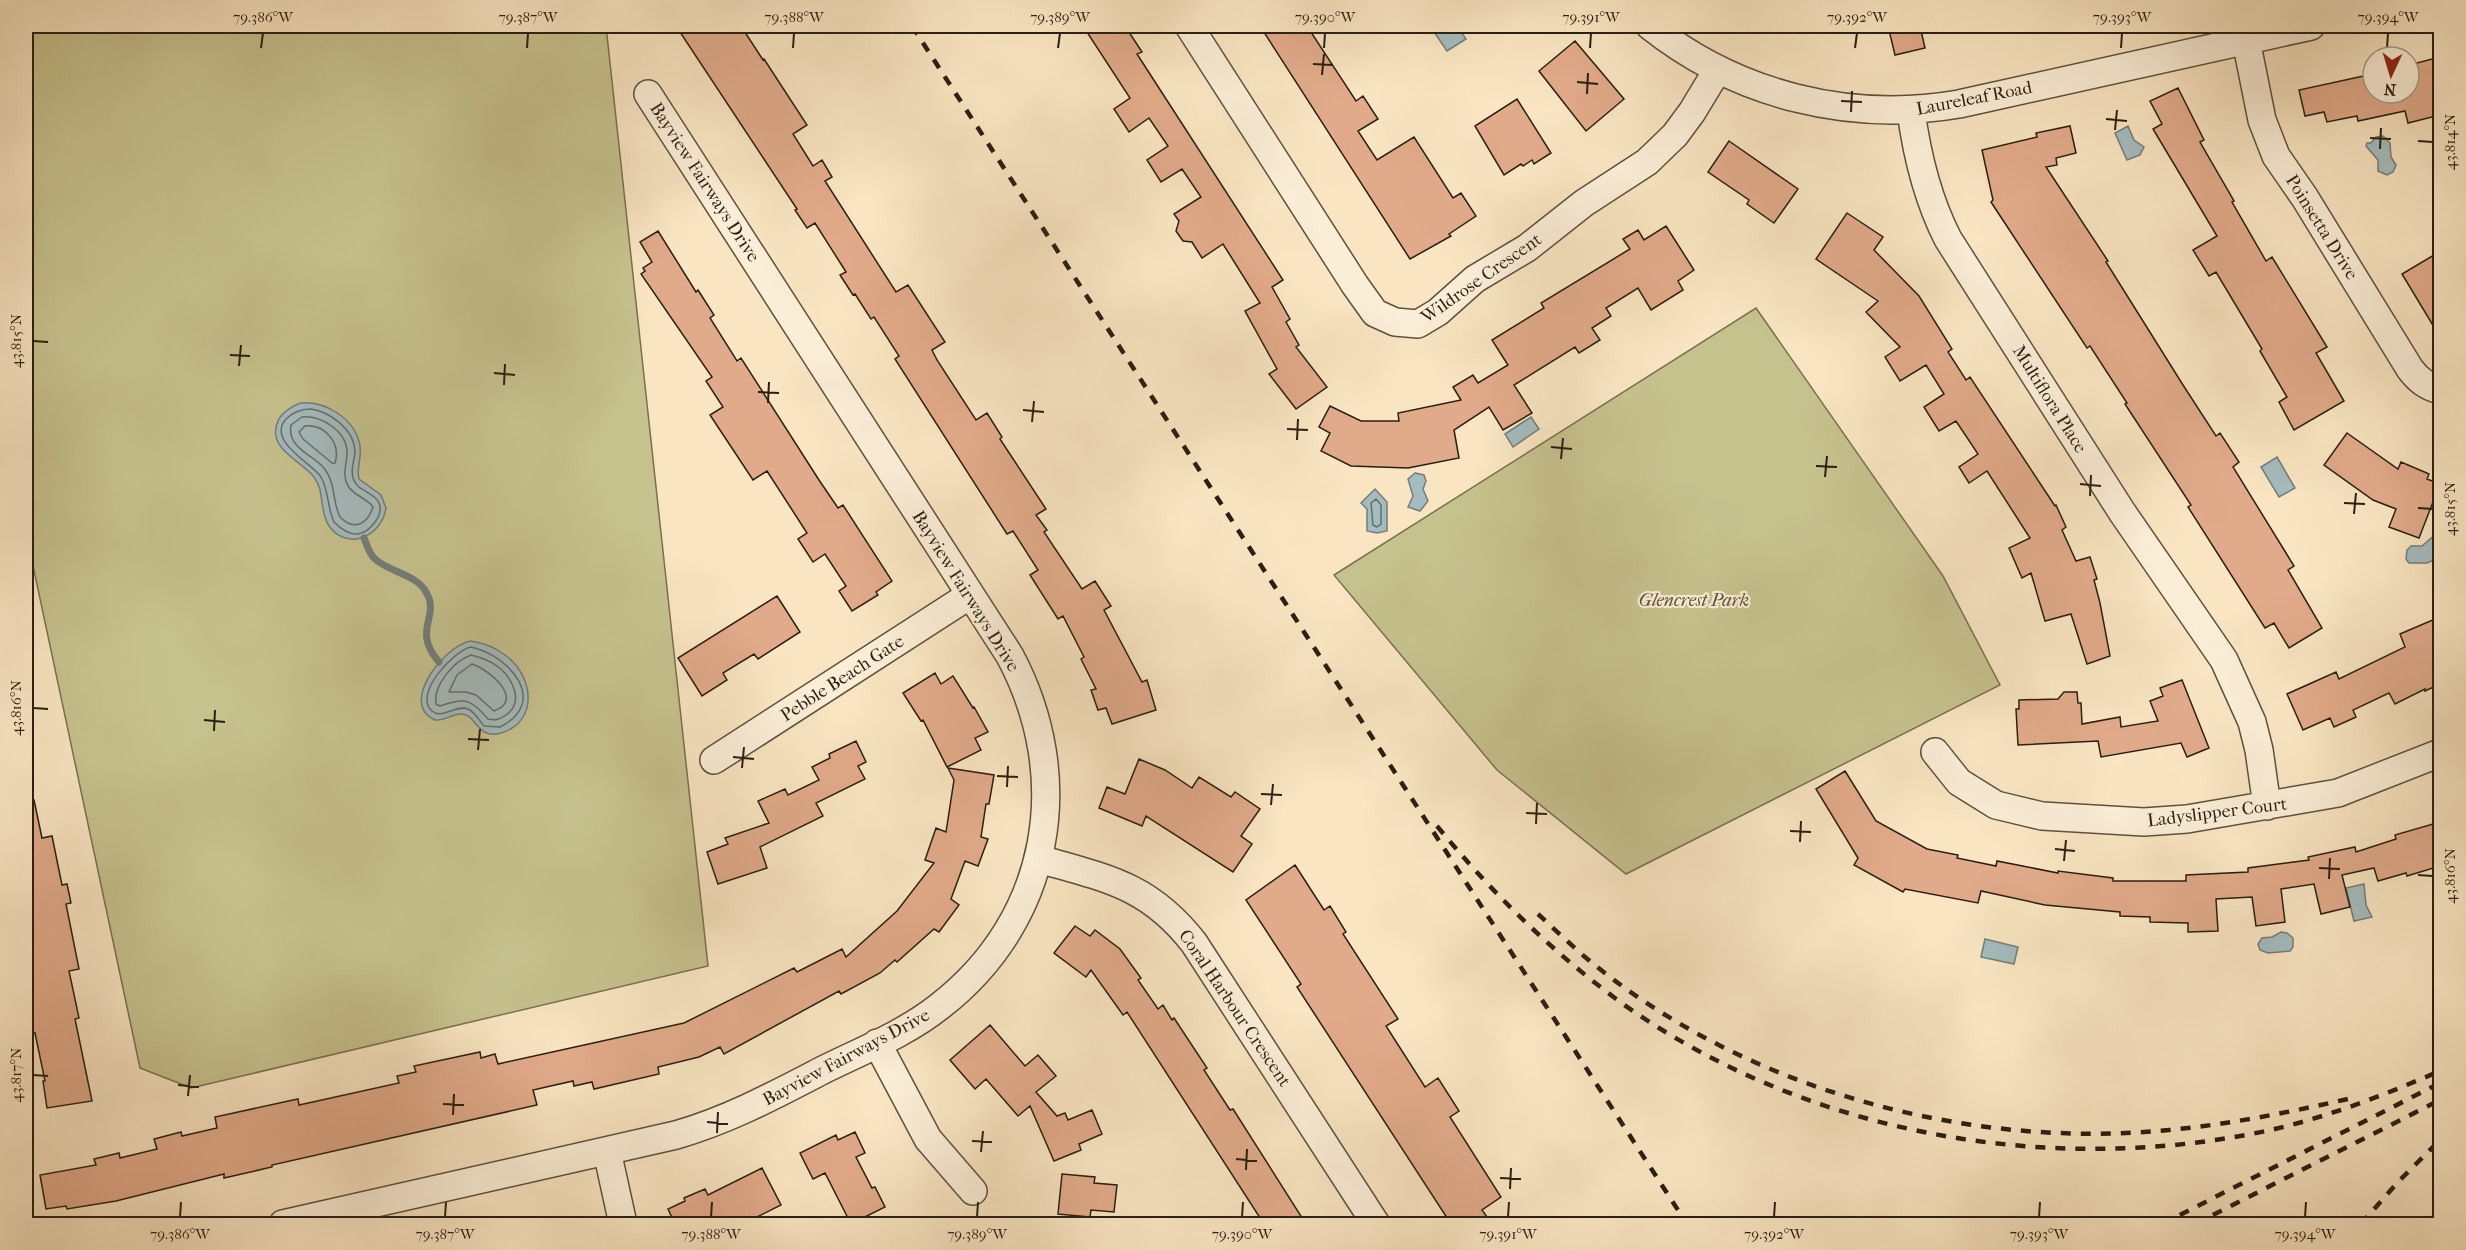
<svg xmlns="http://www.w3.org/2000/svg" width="2466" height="1250" viewBox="0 0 2466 1250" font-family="'IM FELL French Canon',serif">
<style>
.green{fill:#c6c28e;stroke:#787050;stroke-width:1.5}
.water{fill:#a4bcbf;stroke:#737d7a;stroke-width:1.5}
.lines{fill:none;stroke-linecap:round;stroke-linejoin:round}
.shore{stroke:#676d68;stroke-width:1.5}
.stream{stroke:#737d7a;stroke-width:7}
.building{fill:#e1aa8a;stroke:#2a1e12;stroke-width:1.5}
.minor-casing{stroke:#5e503e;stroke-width:30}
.minor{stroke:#fbeed7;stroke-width:27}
.rail{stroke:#2a1e12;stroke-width:4.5;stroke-dasharray:10 10;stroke-linecap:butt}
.ticks{fill:none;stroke:#2a1e12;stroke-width:2}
.labels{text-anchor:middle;stroke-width:4.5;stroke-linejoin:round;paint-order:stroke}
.street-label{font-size:18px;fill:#2a1e12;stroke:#fbeed7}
.park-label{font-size:18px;font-style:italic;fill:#594f37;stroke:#fbeed7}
.neatline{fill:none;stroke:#2a1e12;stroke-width:2}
.ticks-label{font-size:15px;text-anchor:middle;fill:#2a1e12}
</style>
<rect width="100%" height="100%" fill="#f9e5c2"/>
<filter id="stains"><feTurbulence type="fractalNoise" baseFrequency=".00333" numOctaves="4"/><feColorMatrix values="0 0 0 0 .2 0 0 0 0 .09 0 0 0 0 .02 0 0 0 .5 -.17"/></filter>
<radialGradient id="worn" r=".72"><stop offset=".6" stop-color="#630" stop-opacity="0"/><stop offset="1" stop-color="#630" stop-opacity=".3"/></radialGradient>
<!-- green -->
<path class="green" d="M26 26H606L708 966 191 1088 140 1068 26 533Z
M1756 308 1943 576 2000 685 1626 874 1497 770 1334 575Z"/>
<!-- water -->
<path class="water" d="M1430 26H1457L1466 39 1447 51Z
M2128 126 2134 140 2144 147 2140 155 2127 160 2115 133Z
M2383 136 2390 143 2391 157 2396 165 2393 172 2387 175 2378 171V160L2366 146 2367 143H2371L2376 137Z
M301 403C327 401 356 420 360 446 362 458 356 468 359 479L381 495 386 508C382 536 348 552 329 526 319 511 325 491 314 477 301 460 264 448 279 419 283 412 294 405 301 403Z
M1531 417 1539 429 1513 447 1505 434Z
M2277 457 2295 488 2279 497 2261 467Z
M1415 473 1424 475 1426 481 1423 489 1428 501 1420 511 1408 507 1413 496 1408 479Z
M1375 489 1387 502V531L1377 533 1367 531V509L1361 503Z
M2437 533 2440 535 2438 539 2440 545 2434 560 2427 563H2409L2406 559 2407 550 2411 546H2422Z
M471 641C483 643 496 648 505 655 533 675 540 721 501 733 477 740 477 715 462 714 453 713 445 721 435 720 398 704 445 645 471 641Z
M2364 884 2366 905 2372 917 2354 921 2346 888Z
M2281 932 2287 933 2293 938V947L2290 951 2268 953 2260 950 2258 944 2262 938 2272 937Z
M1985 939 2018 947 2014 964 1981 957Z"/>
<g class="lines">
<!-- shore -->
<path class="shore" d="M311 409C330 412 354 429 355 451 355 460 350 468 353 478 357 492 374 491 379 503 384 515 370 532 358 534 349 535 339 527 334 522 327 507 329 491 321 477 313 464 266 441 286 419 293 412 301 409 311 409Z
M302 417C320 415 345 430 347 450 348 462 341 474 348 486 354 496 367 498 373 507 367 525 354 531 340 517 332 501 336 483 324 468 312 454 287 448 291 425Z
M305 426C326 424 341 444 335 463H332L303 439 299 432Z
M1376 499 1381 505V524L1377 527 1373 525 1371 503Z
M471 647C509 655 550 702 500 727L484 726C479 720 475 712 468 709 456 704 442 720 432 711 413 694 453 651 471 647Z
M471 655C480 657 490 661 497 666 512 677 525 702 506 715 500 719 496 721 488 719 470 699 466 697 440 706L436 704C433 685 454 661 471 655Z
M472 664C490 670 525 700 494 711L476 695 466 692H449L457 675Z"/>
<!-- stream -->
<path class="stream" d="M364 538C367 545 369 554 375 559 389 572 416 574 426 592 441 616 411 630 439 662"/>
</g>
<!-- building -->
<path class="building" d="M676 26H741L763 60 764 59 807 125 793 134 813 166 822 160 832 177 825 181 896 292 908 285 945 342 932 350 937 360 976 420 987 413 1002 437 1000 439 1046 509 1036 515 1047 530 1044 532 1082 589 1095 581 1111 606 1104 610 1142 682 1147 680 1156 710 1112 724 1106 708 1098 710 1091 690 1096 689 1081 659 1084 657 1063 616 1058 619 1030 575 1038 570 1013 531 1007 534 895 359 899 356 874 317 871 319 855 294 853 295 840 275 846 272 815 223 807 228 795 210 797 209Z
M1083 26H1125L1142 52 1137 54 1283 280 1272 287 1290 319 1286 322 1299 345 1296 347 1327 387 1296 409 1269 374 1277 369 1245 311 1260 303 1223 244 1202 258 1192 242 1183 241 1176 231 1179 221 1174 214 1201 197 1182 169 1161 182 1147 160 1168 146 1149 118 1129 132 1114 109 1130 98Z
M1260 26H1307L1356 101 1363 96 1378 119 1358 131 1377 160 1414 137 1453 198 1461 193 1476 216 1449 234 1451 236 1410 259Z
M1888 26H1920L1925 48 1895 55Z
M1575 41 1624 99 1586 131 1539 71Z
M2440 57V115L2408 123 2405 111 2358 121 2357 116 2327 122 2324 112 2305 116 2299 90 2373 74V93H2409V65Z
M2178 88 2204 140 2200 142 2234 201 2232 202 2266 261 2272 257 2327 347 2316 353 2344 401 2294 430 2279 402 2287 397 2260 351 2262 349 2216 272 2209 276 2193 250 2217 236 2153 129 2162 124 2150 101Z
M1517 99 1551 153 1534 164 1532 160 1523 166 1521 164 1504 175 1475 126Z
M2070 126 2076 153 2056 158 2057 165 2046 167 2108 261 2106 262 2183 385 2216 436 2220 433 2239 462 2233 467 2294 566 2288 570 2322 628 2289 648 2274 623 2265 628 2188 507 2191 505 2125 404 2127 403 2090 346 2087 348 1991 202 1993 200 1982 150 2037 137 2036 133Z
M1729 141 1798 189 1774 223 1747 204 1749 200 1708 172Z
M1847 213 1883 237 1874 250 1919 296 1952 349 1948 352 1966 380 1970 377 2055 506 2056 505 2066 527 2062 530 2076 561 2090 557 2097 579 2094 580 2100 603 2110 656 2087 664 2071 614 2045 621 2031 573 2022 578 2009 548 2030 538 1987 471 1969 483 1959 467 1978 454 1956 421 1939 431 1924 407 1944 394 1926 365 1900 381 1885 357 1900 347 1866 312 1878 301 1816 259Z
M1666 226 1694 270 1678 281 1683 290 1651 310 1638 288 1606 308 1611 316 1592 328 1600 340 1579 353 1575 347 1514 385 1532 413 1503 430 1489 407 1454 430 1459 458 1408 468 1351 466 1321 451 1330 433 1319 427 1330 406 1361 421H1399L1398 413 1461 400 1453 387 1473 375 1478 383 1508 365 1492 340 1544 308 1541 303 1630 249 1623 239 1638 230 1644 240Z
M658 231 696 292 698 290 714 315 710 318 737 361 741 358 819 480 838 508 843 505 892 581 876 592 878 595 852 611 839 591 846 586 825 554 813 562 798 539 807 533 767 471 753 480 710 415 723 407 706 381 712 377 641 274 645 271 643 268 652 262 640 242Z
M2434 255 2440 265V337L2402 274Z
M2347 433 2398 469 2401 462 2429 474 2427 479 2440 484 2419 538 2389 527 2396 509 2373 500 2324 465Z
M777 596 800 632 758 659 754 654 723 673 727 680 702 696 678 658Z
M2435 619 2440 631V684L2425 691V689L2395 704 2389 693 2353 710 2356 717 2334 727 2330 718 2303 730 2287 694 2336 672 2339 679 2405 647 2400 634Z
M935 673 941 684 953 676 973 708 974 707 988 732 975 738 981 750 947 767 923 720 921 721 903 693Z
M2182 680 2209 748 2187 757 2181 743 2101 757 2098 741 2018 745 2016 709H2019V700L2058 699 2064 692H2077L2078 703H2081L2082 724 2120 717 2121 727 2158 721 2150 701 2163 696 2160 688Z
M856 741 866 762 858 766 865 779 816 803 823 816 760 847 767 868 718 884 707 852 728 844 725 838 769 823 758 801 785 789 788 795 819 780 812 767 830 758 829 754Z
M1139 759 1165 770 1192 788 1199 777 1231 797 1235 792 1260 809 1241 836 1252 844 1233 872 1146 816 1142 826 1099 808 1107 787 1125 794Z
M948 768 994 775 989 804H986L981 837 988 839 978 866 965 861 951 899 959 905 939 932 934 929 897 962 895 960 880 973 841 994 839 991 724 1054 720 1047 699 1057 658 1067 659 1074 594 1089 592 1082 574 1086 573 1081 533 1090 537 1105 272 1165V1167L224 1178V1174L116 1201 67 1209 66 1206 46 1209 40 1175 96 1165 94 1159 119 1153 120 1158 157 1149 154 1139 181 1132 182 1136 217 1128 215 1117 298 1099 299 1105 399 1083 397 1076 416 1072 414 1066 480 1052 481 1058 495 1054 498 1064 684 1023 794 968 797 972 842 949 846 957 897 911 934 863 925 860 936 828 946 832 954 780Z
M1845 771 1876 821 1927 849 1958 855 1957 858 1996 866 1997 861 2058 873V871L2113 878V881H2186V875L2248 872V868L2309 860 2308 857 2355 847 2356 852 2396 839 2395 835 2440 822V866L2407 876 2406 873 2378 881 2374 868 2342 875 2350 907 2321 914 2314 884 2281 889 2285 922 2256 926 2252 897 2216 899 2218 931 2188 932V923L2150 922V917L2120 916V912L2045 905 1981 891 1978 903 1905 889 1903 892 1854 865 1858 858 1816 789Z
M34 800 42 838 52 836 62 885 67 884 71 903 66 904 79 969 69 971 79 1018 75 1019 92 1101 47 1108 43 1081H45L35 1033 30 1034 26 1012V801Z
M1295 865 1324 910 1330 906 1346 932 1343 934 1398 1019 1386 1026 1425 1087 1438 1078 1459 1111 1450 1117 1501 1197 1482 1210 1492 1224H1451L1297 987 1301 984 1246 900Z
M1075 926 1090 936 1095 930 1120 949 1141 978 1138 980 1158 1009 1163 1005 1172 1020 1174 1018 1207 1068 1204 1070 1230 1110 1233 1109 1306 1224H1264L1127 1012 1123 1015 1091 970 1086 977 1054 953Z
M990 1025 1025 1066 1038 1055 1056 1076 1036 1092 1057 1116 1065 1113 1068 1120 1092 1110 1102 1134 1079 1144 1081 1150 1054 1161 1030 1106 1018 1116 986 1079 975 1089 950 1060Z
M855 1132 865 1153 856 1157 872 1188 875 1187 885 1207 851 1224 825 1173 813 1179 800 1153 836 1135 838 1140Z
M762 1168 781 1205 743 1224H675L668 1209 685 1201 684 1198 705 1189 708 1195Z
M1062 1174 1095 1177 1094 1183 1117 1185 1114 1212 1091 1210 1090 1217 1058 1214Z"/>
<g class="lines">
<!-- minor casing -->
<g class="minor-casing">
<path id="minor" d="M1189 26 1355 285 1375 313 1395 322 1418 324 1438 312 1475 279 1527 248 1584 203 1647 162 1675 135 1692 112 1718 69
M1650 26C1737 95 1849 123 1959 104L2311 26
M2246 40 2262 120 2276 156 2305 198 2410 369C2419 381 2427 386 2440 390
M1911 111C1917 156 1927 198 1948 239L2122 512 2224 660 2252 722 2259 750 2267 806
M1935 752 1959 782 1996 805 2042 816 2144 822 2187 819 2338 793 2440 753
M714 760 970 595
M1039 859C1106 878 1149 885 1194 943L1376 1224
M877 1043 928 1139 973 1191
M607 1151 623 1224
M283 1224 676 1135C728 1120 773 1096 821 1071 861 1051 905 1034 940 1006 1051 920 1075 778 1010 656L648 94"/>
</g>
<!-- minor -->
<use href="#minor" class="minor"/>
<!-- rail -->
<path class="rail" d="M912 26 1687 1224
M1437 826C1492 893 1553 953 1623 1004 1806 1134 2048 1177 2266 1131 2326 1118 2384 1095 2440 1071
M1538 914C1553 928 1569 943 1585 957 1742 1089 1966 1150 2169 1130 2231 1124 2291 1112 2352 1098
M2162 1224 2440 1083
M2195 1224 2440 1100
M2361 1224 2397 1183 2440 1140"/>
</g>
<!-- ticks -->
<path class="ticks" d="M261 48 263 33M527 48 528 33M793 48 794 33M1058 48 1060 33M1324 48 1325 33M1590 48 1591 33M1855 48 1857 33M2121 48 2122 33M2387 48 2388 33M1313 64 1333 65M1322 75 1324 54M1577 82 1598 84M1587 94 1588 73M1841 101 1862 102M1851 112 1852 91M2106 119 2127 121M2115 130 2117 110M2370 138 2391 139M2418 141 2433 142M2380 149 2381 128M33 341 48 342M230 355 250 356M239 366 241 345M494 373 515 375M504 385 505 364M758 392 779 393M768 403 769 382M1023 410 1044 412M1032 422 1034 401M1287 429 1308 430M1297 440 1298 419M1551 447 1572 449M1561 459 1563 438M1816 466 1837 467M1825 477 1827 456M2080 484 2101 486M2090 496 2091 475M2344 503 2365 504M2418 508 2433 509M2354 514 2356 493M33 708 48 709M204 720 225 722M214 731 215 710M468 739 489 740M478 750 480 729M733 757 754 759M742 768 744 747M997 776 1018 777M1007 787 1008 766M1261 794 1282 795M1271 805 1273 784M1526 813 1547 814M1536 824 1537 803M1790 831 1811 832M1800 842 1801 821M2055 849 2075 851M2064 861 2066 840M2319 868 2340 869M2418 875 2433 876M2329 879 2330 858M33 1075 48 1076M178 1085 199 1087M188 1096 190 1075M443 1104 464 1105M453 1115 454 1094M707 1122 728 1124M717 1133 718 1112M972 1141 992 1142M981 1152 983 1131M1236 1159 1257 1161M1246 1170 1247 1149M1500 1178 1521 1179M1510 1189 1511 1168M180 1217 181 1202M445 1217 446 1202M711 1217 712 1202M977 1217 978 1202M1242 1217 1243 1202M1508 1217 1509 1202M1774 1217 1775 1202M2039 1217 2040 1202M2305 1217 2306 1202"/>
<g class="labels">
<!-- street labels -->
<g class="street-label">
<text transform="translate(1974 98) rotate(-11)" y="6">Laureleaf Road</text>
<text transform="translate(705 182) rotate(57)" y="6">Bayview Fairways Drive</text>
<text transform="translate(2322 227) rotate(58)" y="6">Poinsetta Drive</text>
<text transform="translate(1481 278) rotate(-35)" y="6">Wildrose Crescent</text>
<text transform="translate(2050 399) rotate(58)" y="6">Multiflora Place</text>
<text transform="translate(966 591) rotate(58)" y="6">Bayview Fairways Drive</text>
<text transform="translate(842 678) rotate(-33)" y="6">Pebble Beach Gate</text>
<text transform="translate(2217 812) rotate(-7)" y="6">Ladyslipper Court</text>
<text transform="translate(1235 1008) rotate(56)" y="6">Coral Harbour Crescent</text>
<text transform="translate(846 1057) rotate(-28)" y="6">Bayview Fairways Drive</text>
</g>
<!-- park labels -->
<g class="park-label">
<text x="1694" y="606">Glencrest Park</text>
</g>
</g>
<!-- margin -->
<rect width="2466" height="1250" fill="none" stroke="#f9e5c2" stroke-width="66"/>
<!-- north arrow -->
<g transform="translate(2391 75) rotate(184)"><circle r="28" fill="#fbeed7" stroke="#a79b88" stroke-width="1.5"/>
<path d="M0-4.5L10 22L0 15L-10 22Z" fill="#8f2418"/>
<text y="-9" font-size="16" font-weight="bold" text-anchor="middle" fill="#2a1e12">N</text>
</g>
<rect x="33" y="33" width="2400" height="1184" class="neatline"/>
<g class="ticks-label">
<text x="263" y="22">79.386°W</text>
<text x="528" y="22">79.387°W</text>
<text x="794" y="22">79.388°W</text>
<text x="1060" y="22">79.389°W</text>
<text x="1325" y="22">79.390°W</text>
<text x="1591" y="22">79.391°W</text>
<text x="1857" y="22">79.392°W</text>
<text x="2122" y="22">79.393°W</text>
<text x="2388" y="22">79.394°W</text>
<text transform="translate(2450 142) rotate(-90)" y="5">43.814°N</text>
<text transform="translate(16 341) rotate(-90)" y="5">43.815°N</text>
<text transform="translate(2450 509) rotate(-90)" y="5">43.815°N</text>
<text transform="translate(16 708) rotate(-90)" y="5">43.816°N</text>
<text transform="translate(2450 876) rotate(-90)" y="5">43.816°N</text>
<text transform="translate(16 1075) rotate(-90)" y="5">43.817°N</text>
<text x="180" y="1239">79.386°W</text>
<text x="445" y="1239">79.387°W</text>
<text x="711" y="1239">79.388°W</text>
<text x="977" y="1239">79.389°W</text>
<text x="1242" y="1239">79.390°W</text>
<text x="1508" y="1239">79.391°W</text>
<text x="1774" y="1239">79.392°W</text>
<text x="2039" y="1239">79.393°W</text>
<text x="2305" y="1239">79.394°W</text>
</g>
<rect width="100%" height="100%" filter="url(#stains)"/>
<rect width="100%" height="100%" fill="url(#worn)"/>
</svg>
